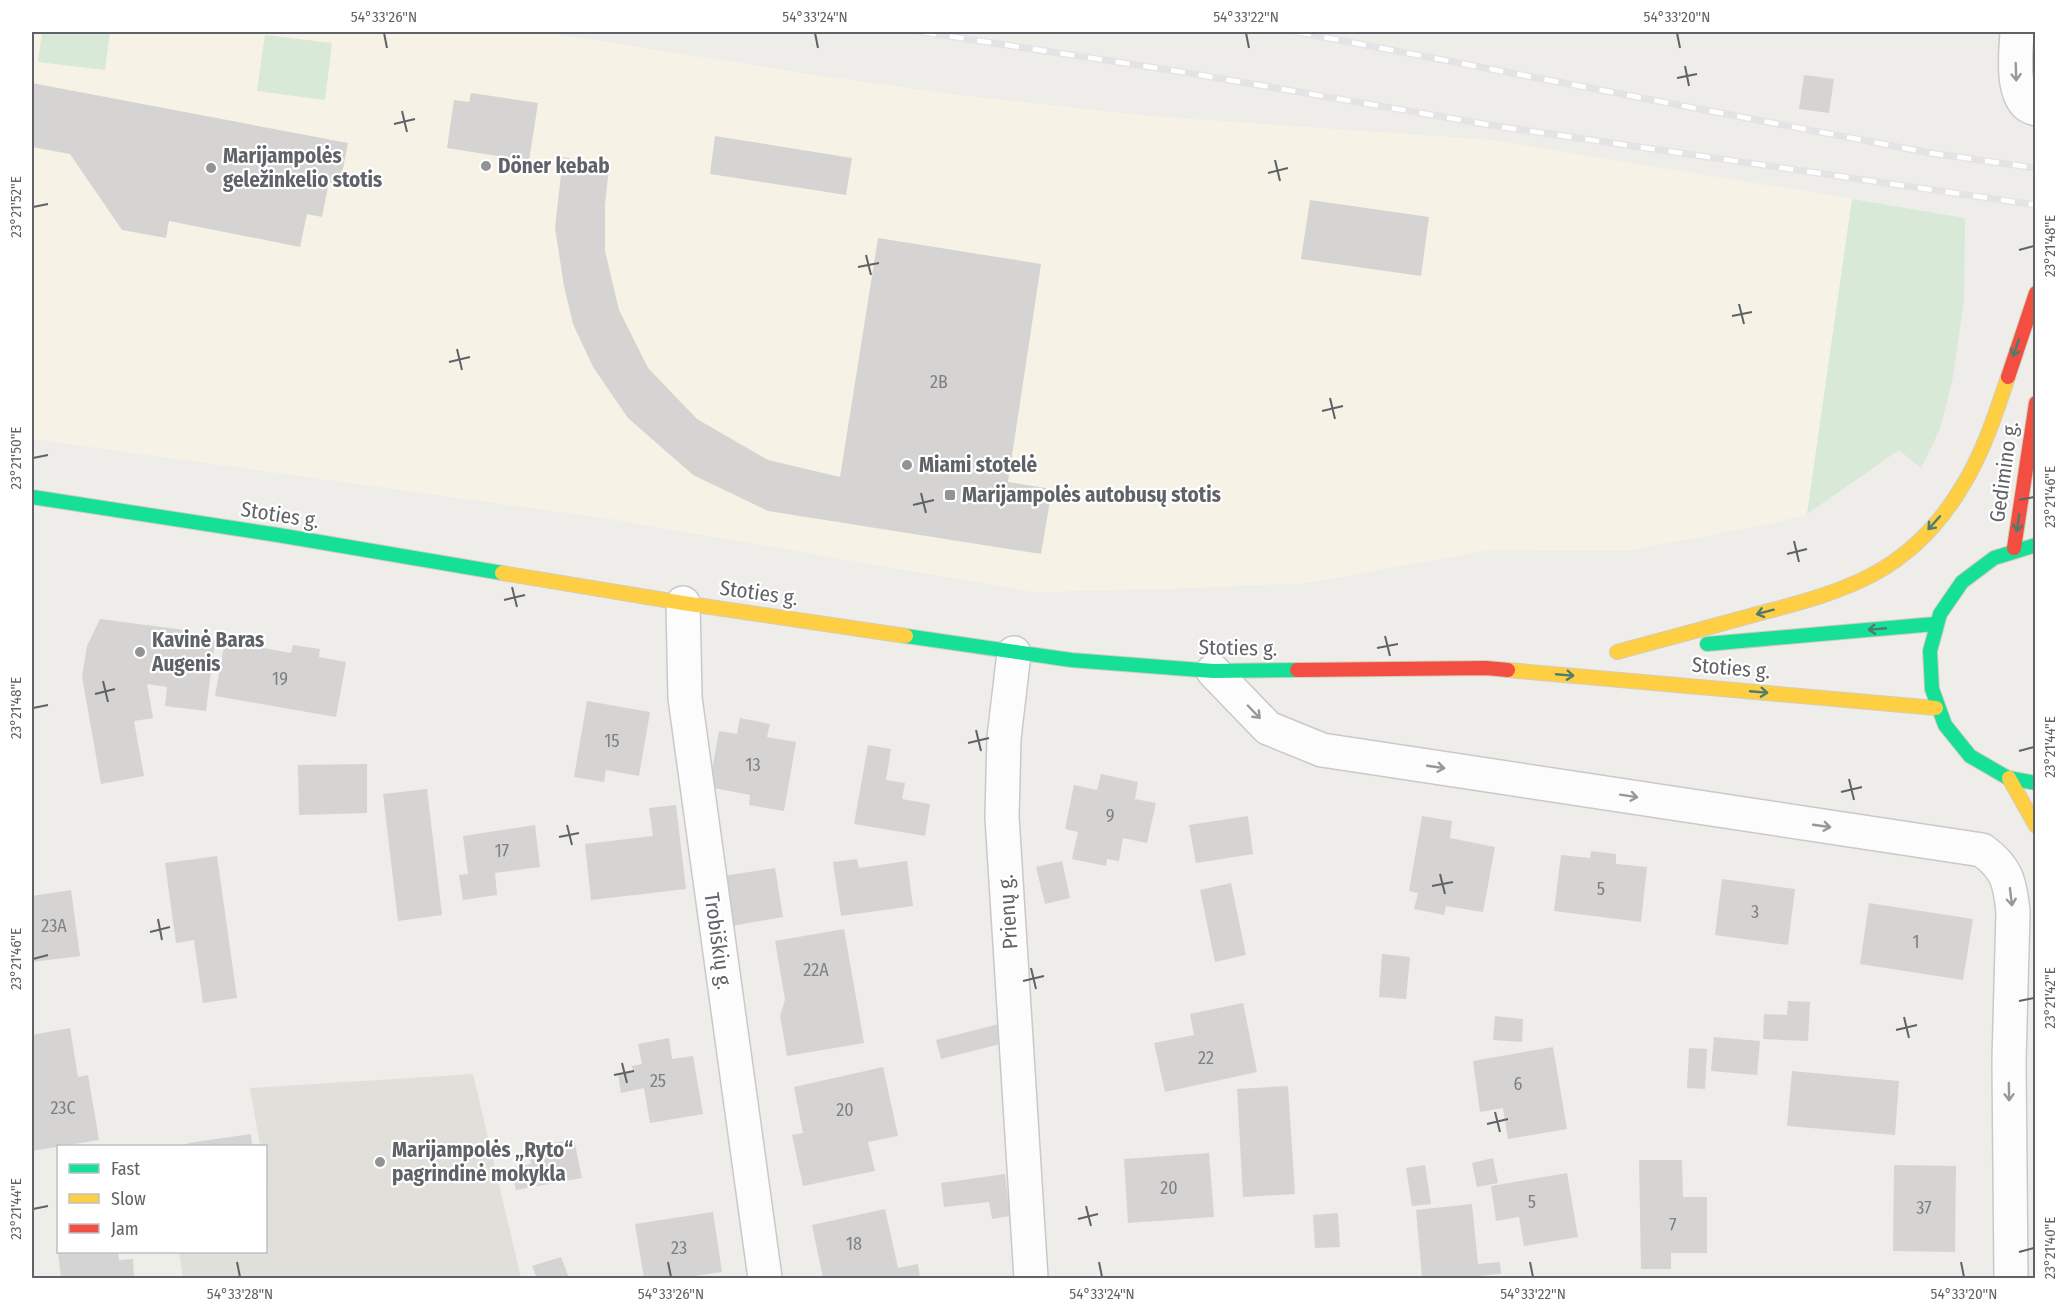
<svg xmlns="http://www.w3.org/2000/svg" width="2067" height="1310" viewBox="0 0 2067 1310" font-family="'Fira Sans Condensed',sans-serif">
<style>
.commercial{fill:#f6f2e5}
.education{fill:#e1dfda}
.green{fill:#d8e9d7}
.building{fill:#d5d4d3}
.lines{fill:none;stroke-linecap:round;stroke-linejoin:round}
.street-casing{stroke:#c9c9c9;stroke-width:36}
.fast-casing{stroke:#d4cdb9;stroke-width:16}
.slow-casing{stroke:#d4cdb9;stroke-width:16}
.jam-casing{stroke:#d4cdb9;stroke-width:16}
.street{stroke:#fcfcfc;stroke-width:33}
.fast{stroke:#16e098;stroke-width:14}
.slow{stroke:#ffcf43;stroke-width:14}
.jam{stroke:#f24e42;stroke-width:14}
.rail-casing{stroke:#e3e4e3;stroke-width:7}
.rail{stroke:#fff;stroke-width:4.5;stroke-dasharray:14;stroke-linecap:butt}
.oneway{stroke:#96989b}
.oneway2{stroke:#507b71}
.ticks{fill:none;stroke:#5f6267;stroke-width:2}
.poi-dot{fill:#919395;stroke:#fff;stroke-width:2}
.labels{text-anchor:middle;stroke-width:4.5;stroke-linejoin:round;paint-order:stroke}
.number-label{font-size:18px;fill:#7e8083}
.poi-label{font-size:21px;font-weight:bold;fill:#5f6267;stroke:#fff;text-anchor:start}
.street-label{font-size:21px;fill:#5f6267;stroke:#fff}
.neatline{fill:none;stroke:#5f6267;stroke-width:2}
.ticks-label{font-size:15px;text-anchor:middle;fill:#5f6267}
</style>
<rect width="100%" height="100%" fill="#eeedea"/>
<!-- commercial -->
<path class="commercial" d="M32 32H543L822 76 959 95 1149 116 1494 140 1852 199 1807 514 1779 522 1626 551 1490 550 1308 583 1169 589 1032 592 610 519 32 439Z"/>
<!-- education -->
<path class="education" d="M473 1074 521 1278H183L179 1252H266V1195L268 1194 266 1178V1146H260L250 1088Z"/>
<!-- green -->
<path class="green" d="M42 32H110L105 70 38 62Z
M265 35 332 43 325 100 257 91Z
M1852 199 1965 218 1964 302 1952 382 1940 429 1921 468 1899 450 1807 514Z"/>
<!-- building -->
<path class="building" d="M1804 75 1834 79 1829 113 1799 109Z
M32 83 348 143 340 184 329 182 322 217 307 214 300 247 169 221 166 238 122 230 70 154 32 147Z
M471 93 538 103 529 161 447 148 454 100 469 102Z
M715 136 852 158 846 195 710 174Z
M563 157 609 167 605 205V251L619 310 648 368 697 419 768 460 840 477 878 238 1041 264 1008 482 1052 489 1041 554 768 511 693 475 628 418 593 367 573 324 564 286 555 228Z
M1310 200 1429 217 1421 276 1301 259Z
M100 619 184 630 183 636 215 641 206 711 165 706 167 687 147 684 153 718 134 721 144 776 101 784 82 677 87 646Z
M225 641 291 653 293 645 320 649 319 657 346 662 336 717 215 696Z
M587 701 650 712 639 776 606 770 604 782 574 777Z
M740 718 770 724 767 737 796 742 784 811 749 805 750 795 709 787 719 731 737 734Z
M868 745 891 749 886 780 905 783 902 799 930 804 925 836 854 824Z
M367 764V813L299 815 298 765Z
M1101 774 1138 782 1135 799 1156 803 1147 843 1123 838 1119 861 1107 859 1106 866 1072 859 1078 832 1065 829 1074 785 1097 790Z
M427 789 442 915 398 921 383 794Z
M676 805 686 889 591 900 585 844 653 836 649 808Z
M1248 816 1253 854 1196 863 1189 825Z
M1422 816 1452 821 1450 838 1495 847 1483 912 1446 906 1444 915 1414 909 1418 893 1409 891Z
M535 825 540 867 495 873 497 895 463 900 459 875 468 874 463 836Z
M1591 851 1616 854V864L1647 867 1641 922 1554 911 1561 855 1590 858Z
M217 856 237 998 203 1003 194 940 176 943 165 863Z
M857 859 859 868 907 861 913 906 841 916 833 862Z
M1062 861 1070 898 1045 904 1036 867Z
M775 868 783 917 732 926 723 876Z
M1722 879 1795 889 1788 945 1715 935Z
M1231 883 1246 955 1215 962 1200 890Z
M71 890 80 956 32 962V896Z
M1869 903 1973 919 1963 980 1860 964Z
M844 929 864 1043 787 1056 780 1016 785 1000 775 941Z
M1382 954 1410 957 1406 999 1379 997Z
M1788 1001 1810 1002 1808 1041 1763 1039 1764 1014 1787 1015Z
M1243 1003 1257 1072 1165 1092 1154 1043 1194 1035 1190 1014Z
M1495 1016 1523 1019 1522 1042 1493 1040Z
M999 1024 1004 1043 941 1059 936 1040Z
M70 1028 78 1077 88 1075 99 1140 32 1151V1035Z
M1714 1037 1760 1041 1757 1075 1711 1071Z
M669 1038 672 1059 693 1056 703 1114 650 1123 644 1088 621 1093 618 1074 633 1072 632 1066 642 1064 638 1044Z
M1553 1047 1567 1129 1508 1139 1503 1108 1480 1112 1473 1061Z
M1689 1048 1707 1049 1705 1089 1687 1088Z
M883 1067 898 1136 868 1142 875 1171 803 1186 792 1135 803 1133 794 1087Z
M1792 1071 1899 1081 1895 1135 1787 1126Z
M1288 1086 1295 1194 1243 1197 1237 1089Z
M251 1134 252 1146H189L188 1143Z
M574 1139 582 1178 516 1190 511 1168 531 1164 528 1148Z
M1209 1153 1214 1217 1128 1223 1124 1159Z
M1493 1158 1498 1183 1477 1187 1472 1163Z
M1639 1160H1682L1683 1197H1707V1253H1671V1269H1641Z
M1425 1165 1431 1204 1412 1206 1406 1168Z
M1894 1165 1956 1166 1955 1252 1893 1251Z
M1567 1173 1578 1237 1524 1246 1519 1217 1496 1221 1491 1186Z
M1005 1174 1010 1216 992 1219 989 1202 944 1207 941 1183Z
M1472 1204 1478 1264 1500 1262 1501 1274 1451 1278H1422L1416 1210Z
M885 1209 898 1268 918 1264 920 1278H823L812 1225Z
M713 1212 722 1272 681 1278H644L635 1224Z
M1338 1213 1340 1247 1315 1248 1313 1215Z
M58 1252H118L119 1260 133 1259 134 1278H61Z
M561 1257 569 1278H537L532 1266Z"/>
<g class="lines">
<!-- street casing -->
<g class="street-casing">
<path id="street" d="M2017 32C2016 52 2009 103 2036 109
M683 603 685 698 765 1278
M1014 653 1004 738 1002 817 1031 1278
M1213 671 1268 728 1322 750 1982 850C2007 868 2010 882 2013 912L2009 1061 2011 1278"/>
</g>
<!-- fast casing -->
<g class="fast-casing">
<path id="fast" d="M32 497 278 535 502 573
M2036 545 1994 558 1962 582 1940 614 1930 651 1932 689 1945 725 1970 756 2008 778 2036 783
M906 636 1071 660 1213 671 1297 670
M1707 644 1935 624"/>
</g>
<!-- slow casing -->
<g class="slow-casing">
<path id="slow" d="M502 573 683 603 906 636
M1617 652C1664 639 1711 627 1757 614 1846 591 1909 573 1960 490 1982 456 1995 416 2008 377
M1508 670 1936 708
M2009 778 2036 826"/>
</g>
<!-- jam casing -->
<g class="jam-casing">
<path id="jam" d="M2008 377 2036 293
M2014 548 2036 403
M1297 670 1486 668 1508 670"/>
</g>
<!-- street -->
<use href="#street" class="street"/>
<!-- fast -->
<use href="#fast" class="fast"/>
<!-- slow -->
<use href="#slow" class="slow"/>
<!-- jam -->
<use href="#jam" class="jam"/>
<!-- rail casing -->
<g class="rail-casing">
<path id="rail" d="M922 32 1189 73 1496 126 2036 205
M1297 32 1930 153 2036 168"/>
</g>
<!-- rail -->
<use href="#rail" class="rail"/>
</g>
<!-- one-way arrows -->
<defs><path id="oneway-shaft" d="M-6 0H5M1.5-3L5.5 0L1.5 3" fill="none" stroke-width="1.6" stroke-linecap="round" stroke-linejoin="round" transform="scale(1.5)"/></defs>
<g class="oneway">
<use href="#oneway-shaft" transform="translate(2016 72) rotate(88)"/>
<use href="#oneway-shaft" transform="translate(1254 712) rotate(46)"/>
<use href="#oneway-shaft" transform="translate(1436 767) rotate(8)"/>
<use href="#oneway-shaft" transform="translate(1629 796) rotate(9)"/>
<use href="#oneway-shaft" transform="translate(1822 826) rotate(8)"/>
<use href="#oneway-shaft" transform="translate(2011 897) rotate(83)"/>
<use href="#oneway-shaft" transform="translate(2009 1092) rotate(89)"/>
</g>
<g class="oneway2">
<use href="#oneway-shaft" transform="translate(2016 348) rotate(109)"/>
<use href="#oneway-shaft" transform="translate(1934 523) rotate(132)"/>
<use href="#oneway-shaft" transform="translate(2018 523) rotate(98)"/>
<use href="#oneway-shaft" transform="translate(1765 612) rotate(165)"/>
<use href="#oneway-shaft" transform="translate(1877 629) rotate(175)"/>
<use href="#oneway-shaft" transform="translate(1565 675) rotate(5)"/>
<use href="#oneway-shaft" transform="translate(1759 692) rotate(5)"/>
</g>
<!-- ticks -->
<path class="ticks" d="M384 33 387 48M815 33 818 48M1246 33 1249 48M1677 33 1680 48M1685 66 1689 86M1677 78 1697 74M402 111 407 132M394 124 415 119M1275 160 1280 181M1268 173 1288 168M33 207 48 204M2019 250 2034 246M866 255 871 275M858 267 879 263M1739 304 1744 324M1732 316 1752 312M457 349 462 370M449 362 470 357M1330 398 1335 419M1322 411 1343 406M33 458 48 455M921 493 926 513M2019 500 2034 497M913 505 934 500M1794 541 1799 562M1787 554 1807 549M512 587 517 607M504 600 525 595M1385 636 1390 656M1377 648 1398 644M103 681 108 702M95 694 115 689M33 708 48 705M976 730 981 751M968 743 989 738M2019 751 2034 747M1849 779 1854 800M1841 792 1862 787M567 825 572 845M559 837 579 833M1440 874 1445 894M1432 886 1453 882M158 919 162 940M150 932 170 927M33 959 48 955M1031 968 1036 989M1023 981 1044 976M2019 1001 2034 998M1904 1017 1909 1038M1896 1030 1917 1025M622 1063 627 1083M614 1075 634 1071M1495 1112 1500 1132M1487 1124 1508 1119M1086 1206 1091 1226M33 1209 48 1206M1078 1219 1098 1214M2019 1252 2034 1248M237 1262 240 1277M668 1262 671 1277M1099 1262 1102 1277M1530 1262 1533 1277M1961 1262 1964 1277"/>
<!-- markers -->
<g class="poi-dot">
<circle cx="486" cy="166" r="6"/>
<circle cx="211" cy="168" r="6"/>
<circle cx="907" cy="465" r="6"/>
<rect x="944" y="489" width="12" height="12" rx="3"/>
<circle cx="140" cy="652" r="6"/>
<circle cx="380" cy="1162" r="6"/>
</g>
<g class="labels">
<!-- number labels -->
<g class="number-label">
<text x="939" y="388">2B</text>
<text x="280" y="685">19</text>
<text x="612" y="747">15</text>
<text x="753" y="771">13</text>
<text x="1110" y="822">9</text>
<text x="502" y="857">17</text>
<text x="1601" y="895">5</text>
<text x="1755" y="918">3</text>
<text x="54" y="932">23A</text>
<text x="1916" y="948">1</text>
<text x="816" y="976">22A</text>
<text x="1206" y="1064">22</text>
<text x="658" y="1087">25</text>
<text x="1518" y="1090">6</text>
<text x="63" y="1114">23C</text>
<text x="845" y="1116">20</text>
<text x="1169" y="1194">20</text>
<text x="1532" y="1208">5</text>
<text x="1924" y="1214">37</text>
<text x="1673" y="1231">7</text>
<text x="854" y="1250">18</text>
<text x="679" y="1254">23</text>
</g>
<!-- poi labels -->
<g class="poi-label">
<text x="223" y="163">Marijampolės<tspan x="223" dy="24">geležinkelio stotis</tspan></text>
<text x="498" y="173">Döner kebab</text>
<text x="919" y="472">Miami stotelė</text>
<text x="962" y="502">Marijampolės autobusų stotis</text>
<text x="152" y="647">Kavinė Baras<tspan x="152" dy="24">Augenis</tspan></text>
<text x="392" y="1157">Marijampolės „Ryto“<tspan x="392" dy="24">pagrindinė mokykla</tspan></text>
</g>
<!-- street labels -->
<g class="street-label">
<text transform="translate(2004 472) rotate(-82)" y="7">Gedimino g.</text>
<text transform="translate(280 515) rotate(9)" y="7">Stoties g.</text>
<text transform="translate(759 593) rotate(8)" y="7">Stoties g.</text>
<text transform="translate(1238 648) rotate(1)" y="7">Stoties g.</text>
<text transform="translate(1731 668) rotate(5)" y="7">Stoties g.</text>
<text transform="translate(1008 912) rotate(-94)" y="7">Prienų g.</text>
<text transform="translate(718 941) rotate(82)" y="7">Trobiškių g.</text>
</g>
</g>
<!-- border -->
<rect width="2067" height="1310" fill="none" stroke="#ffffff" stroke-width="66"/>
<!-- legend -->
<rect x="57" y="1145" width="210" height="108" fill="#ffffff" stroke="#bfc0c2" stroke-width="1.5"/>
<rect x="69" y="1164" width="30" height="9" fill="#16e098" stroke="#bfc0c2" stroke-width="1.5"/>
<text x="111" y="1175" font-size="18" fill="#5f6267">Fast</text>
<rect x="69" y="1194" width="30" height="9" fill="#ffcf43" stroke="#bfc0c2" stroke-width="1.5"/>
<text x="111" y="1205" font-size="18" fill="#5f6267">Slow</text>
<rect x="69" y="1224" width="30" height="9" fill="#f24e42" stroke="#bfc0c2" stroke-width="1.5"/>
<text x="111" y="1235" font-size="18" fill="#5f6267">Jam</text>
<rect x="33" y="33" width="2001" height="1244" class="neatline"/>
<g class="ticks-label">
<text x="384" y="22">54°33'26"N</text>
<text x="815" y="22">54°33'24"N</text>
<text x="1246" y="22">54°33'22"N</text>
<text x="1677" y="22">54°33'20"N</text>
<text transform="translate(16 207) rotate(-90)" y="5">23°21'52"E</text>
<text transform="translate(2050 246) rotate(-90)" y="5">23°21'48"E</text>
<text transform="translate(16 458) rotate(-90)" y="5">23°21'50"E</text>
<text transform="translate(2050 497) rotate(-90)" y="5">23°21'46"E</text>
<text transform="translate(16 708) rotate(-90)" y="5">23°21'48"E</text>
<text transform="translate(2050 747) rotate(-90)" y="5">23°21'44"E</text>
<text transform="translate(16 959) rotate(-90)" y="5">23°21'46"E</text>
<text transform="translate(2050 998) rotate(-90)" y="5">23°21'42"E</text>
<text transform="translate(16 1209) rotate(-90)" y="5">23°21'44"E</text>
<text transform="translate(2050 1248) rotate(-90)" y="5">23°21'40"E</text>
<text x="240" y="1299">54°33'28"N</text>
<text x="671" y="1299">54°33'26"N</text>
<text x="1102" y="1299">54°33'24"N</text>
<text x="1533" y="1299">54°33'22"N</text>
<text x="1964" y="1299">54°33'20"N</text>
</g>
</svg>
